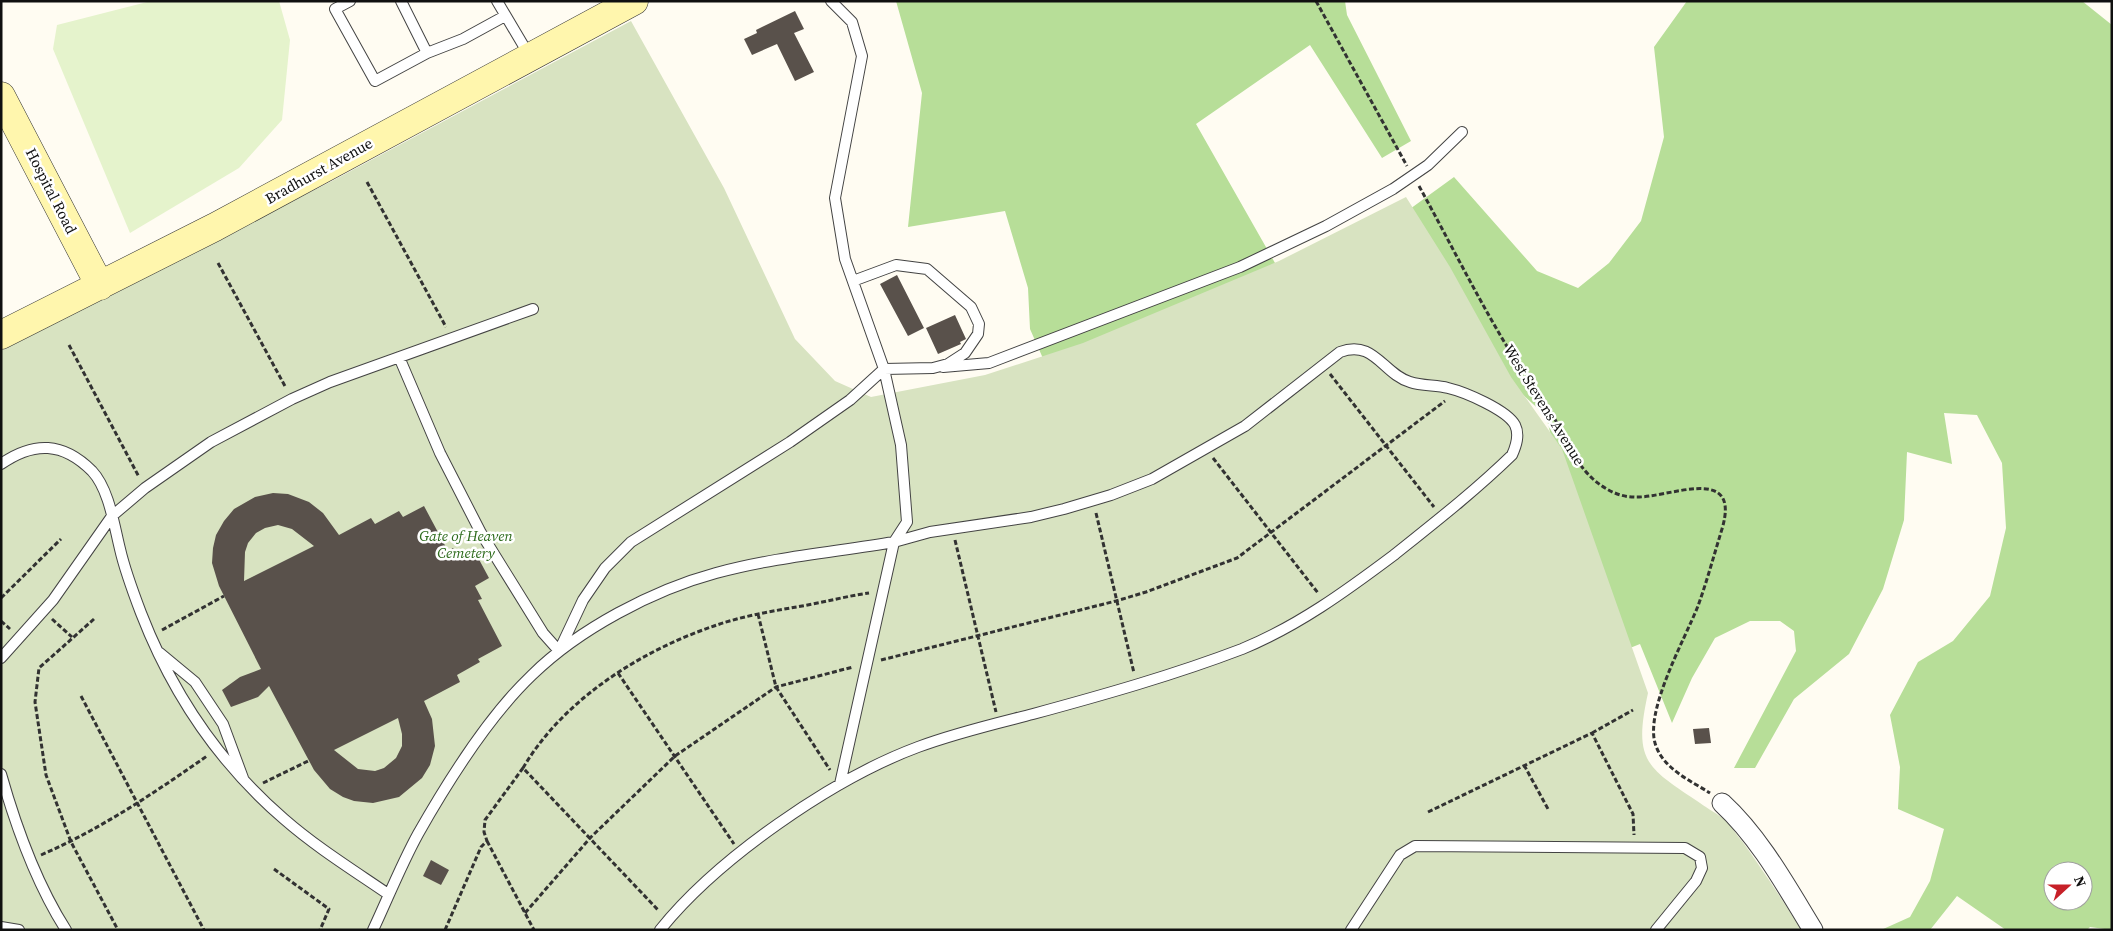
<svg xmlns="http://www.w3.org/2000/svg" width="2113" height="931" viewBox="0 0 2113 931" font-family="'Source Serif 4',serif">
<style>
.forest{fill:#b7de98;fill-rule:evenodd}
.cemetery{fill:#d8e3c1}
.pitch{fill:#e5f3cc}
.building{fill:#59514b;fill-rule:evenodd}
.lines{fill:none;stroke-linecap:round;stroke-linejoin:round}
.lane-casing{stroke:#434343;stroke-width:12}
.street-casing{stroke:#434343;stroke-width:21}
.secondary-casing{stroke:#323232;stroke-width:29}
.path{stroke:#323232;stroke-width:3;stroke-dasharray:5 2.5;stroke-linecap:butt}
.lane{stroke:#fff;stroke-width:10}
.street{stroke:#fff;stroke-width:19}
.secondary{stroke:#fff6ad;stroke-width:28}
.labels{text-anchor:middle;stroke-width:5;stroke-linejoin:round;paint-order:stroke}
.street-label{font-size:15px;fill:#101010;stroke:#fff}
.park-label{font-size:15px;font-style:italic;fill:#2d6b1c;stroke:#fff}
</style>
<rect width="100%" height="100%" fill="#fffcf2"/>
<!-- forest -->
<path class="forest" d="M896 1H1345L1347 15 1411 141 1382 158 1310 45 1196 124 1279 270 1049 372 1030 329 1028 288 1005 211 908 227 922 93Z
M1687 1H2082L2112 25V930L2090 927 2087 930H2006L1957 896 1930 930H1881L1910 917 1930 881 1944 829 1898 809 1900 767 1890 715 1918 662 1953 641 1990 596 2006 528 2002 463 1977 415 1944 413 1952 464 1907 452 1904 520 1883 589 1849 654 1794 699 1755 768H1734L1796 651 1794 631 1780 621H1750L1715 638 1692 678 1672 723 1640 644 1595 662 811 930 1560 472 1546 416 1493 367 1381 230 1454 177 1537 271 1578 288 1609 263 1641 221 1664 137 1654 47ZM2053 871H2083V901H2053Z"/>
<!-- cemetery -->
<path class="cemetery" d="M631 21 724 188 795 339 835 381 871 397 985 375 1083 343 1279 261 1406 197 1450 267 1511 377 1562 449 1648 693C1633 761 1646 767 1700 803 1708 809 1718 814 1725 820 1732 826 1736 835 1742 841 1763 870 1782 900 1802 930H1V350L332 181Z"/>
<!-- pitch -->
<path class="pitch" d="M151 1H279L290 40 282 120 239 168 130 233 53 49 57 25Z"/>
<!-- building -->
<path class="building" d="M795 11 804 29 794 33 814 72 795 81 777 44 752 55 744 39 757 33 756 30Z
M897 275 924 328 908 336 880 284Z
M955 315 966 339 960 342 961 344 938 354 926 328Z
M273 493 288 494 309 502 323 513 339 535 371 518 375 524 399 511 403 517 424 506 448 551 453 548 460 560 475 552 489 578 475 586 482 599 478 600 502 646 478 659 480 662 457 675 460 682 424 701 432 719 435 746 430 765 422 778 399 797 373 803 354 801 343 797 330 789 314 770 269 686 258 697 231 707 222 690 240 677 261 669 219 586 212 563 213 548 216 535 224 521 234 509 255 497ZM278 525 292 529 314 546 244 581 245 552 248 543 256 533 265 528ZM398 718 402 734V746L396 758 384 768 375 771 358 769 334 750Z
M1709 728 1711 743 1695 744 1693 729Z
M431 860 449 870 441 885 423 876Z"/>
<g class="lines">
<!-- lane casing -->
<g class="lane-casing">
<path id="lane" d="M350 1 335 9 375 81 427 53 401 1
M497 1 529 55
M831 1 852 22 862 56 835 198 845 259 884 369 901 445 907 522 894 542
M427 53 463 39 505 16
M399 357 440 453 481 533 543 633 559 651 583 600 605 568 631 542 790 442 850 400 884 369 933 368 948 364 965 353 978 334 979 324 971 307 927 269 896 265 853 281
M943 367 989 363 1240 267 1326 226 1393 189 1428 165 1462 132
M1 464C34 441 63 442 92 471 109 489 114 525 120 549 125 571 133 592 141 613 172 693 219 763 284 819 316 847 353 870 388 894
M160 653 195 682 223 724 243 778
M1 658 53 600 112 516 145 488 211 442 292 399 330 382 533 309
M1 774C16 827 36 883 66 930
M1 927 19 930
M373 930C388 898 401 865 418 834 448 781 488 717 532 675 579 629 653 590 716 573 775 557 835 552 894 542L840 784
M660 930C717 859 832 779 918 747 955 733 994 724 1033 714 1103 695 1174 675 1242 649 1298 626 1346 591 1394 555 1434 523 1475 491 1512 455 1516 446 1520 435 1515 425 1507 410 1465 392 1448 388 1436 385 1422 386 1410 382 1383 374 1374 339 1340 352L1245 426 1152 479 1111 495 1064 509 1031 517 930 532 894 542
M1351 930 1400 855 1415 846 1685 848 1700 857 1702 868 1696 881 1656 930"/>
</g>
<!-- street casing -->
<g class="street-casing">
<path id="street" d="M1722 803C1760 838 1786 886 1813 930"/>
</g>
<!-- secondary casing -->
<g class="secondary-casing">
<path id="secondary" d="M1 96 100 286
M1 335 215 227 634 1"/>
</g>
<!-- path -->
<path class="path" d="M1316 1 1407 166
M367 182 446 327
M1419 186C1446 235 1471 285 1499 333 1514 359 1532 384 1549 409 1564 433 1572 460 1593 479 1604 489 1619 497 1634 497 1667 499 1742 462 1722 529 1714 555 1707 581 1698 606 1685 639 1643 713 1656 746 1664 769 1691 781 1710 793
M218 263 286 388
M69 345 139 477
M1330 374 1434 507
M1213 458 1318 593
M1096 513 1134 673
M955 540 996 712
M1 598 61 539
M758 614 776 687 830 770
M52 619 72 637
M94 619 39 668 35 702 46 775 71 842 118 930
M1 621 10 629
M162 630 224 596
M881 660 1116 601 1146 592 1237 558 1445 401
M618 673 734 844
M81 696 204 930
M1592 733 1633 710
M1524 765 1548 809
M523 768C563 700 640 651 714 626 742 616 773 611 802 606 825 602 847 596 869 593
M263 783 308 761
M1428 812 1592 733 1633 814 1634 835
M487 841 534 930
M41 855C101 829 154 793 207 756
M274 869 329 909 320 930
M525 913 591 837 675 756 776 687 853 667
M445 930 481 847 487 841 484 832 485 820 523 768 659 911"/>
<!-- lane -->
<use href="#lane" class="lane"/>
<!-- street -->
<use href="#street" class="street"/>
<!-- secondary -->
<use href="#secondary" class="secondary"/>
</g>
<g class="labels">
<!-- street labels -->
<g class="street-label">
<text transform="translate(319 171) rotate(-29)" y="5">Bradhurst Avenue</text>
<text transform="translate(51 191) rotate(63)" y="5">Hospital Road</text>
<text transform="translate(1544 405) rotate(58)" y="5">West Stevens Avenue</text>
</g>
<!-- park labels -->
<g class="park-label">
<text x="466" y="541">Gate of Heaven<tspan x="466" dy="17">Cemetery</tspan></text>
</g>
</g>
<!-- border -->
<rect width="2113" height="931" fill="none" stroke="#101010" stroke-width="5"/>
<!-- north arrow -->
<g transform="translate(2068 886) rotate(69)"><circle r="24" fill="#ffffff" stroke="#9f9f9f"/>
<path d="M0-4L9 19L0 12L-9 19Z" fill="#c72028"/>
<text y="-8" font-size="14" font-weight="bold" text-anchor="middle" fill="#101010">N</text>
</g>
</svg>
